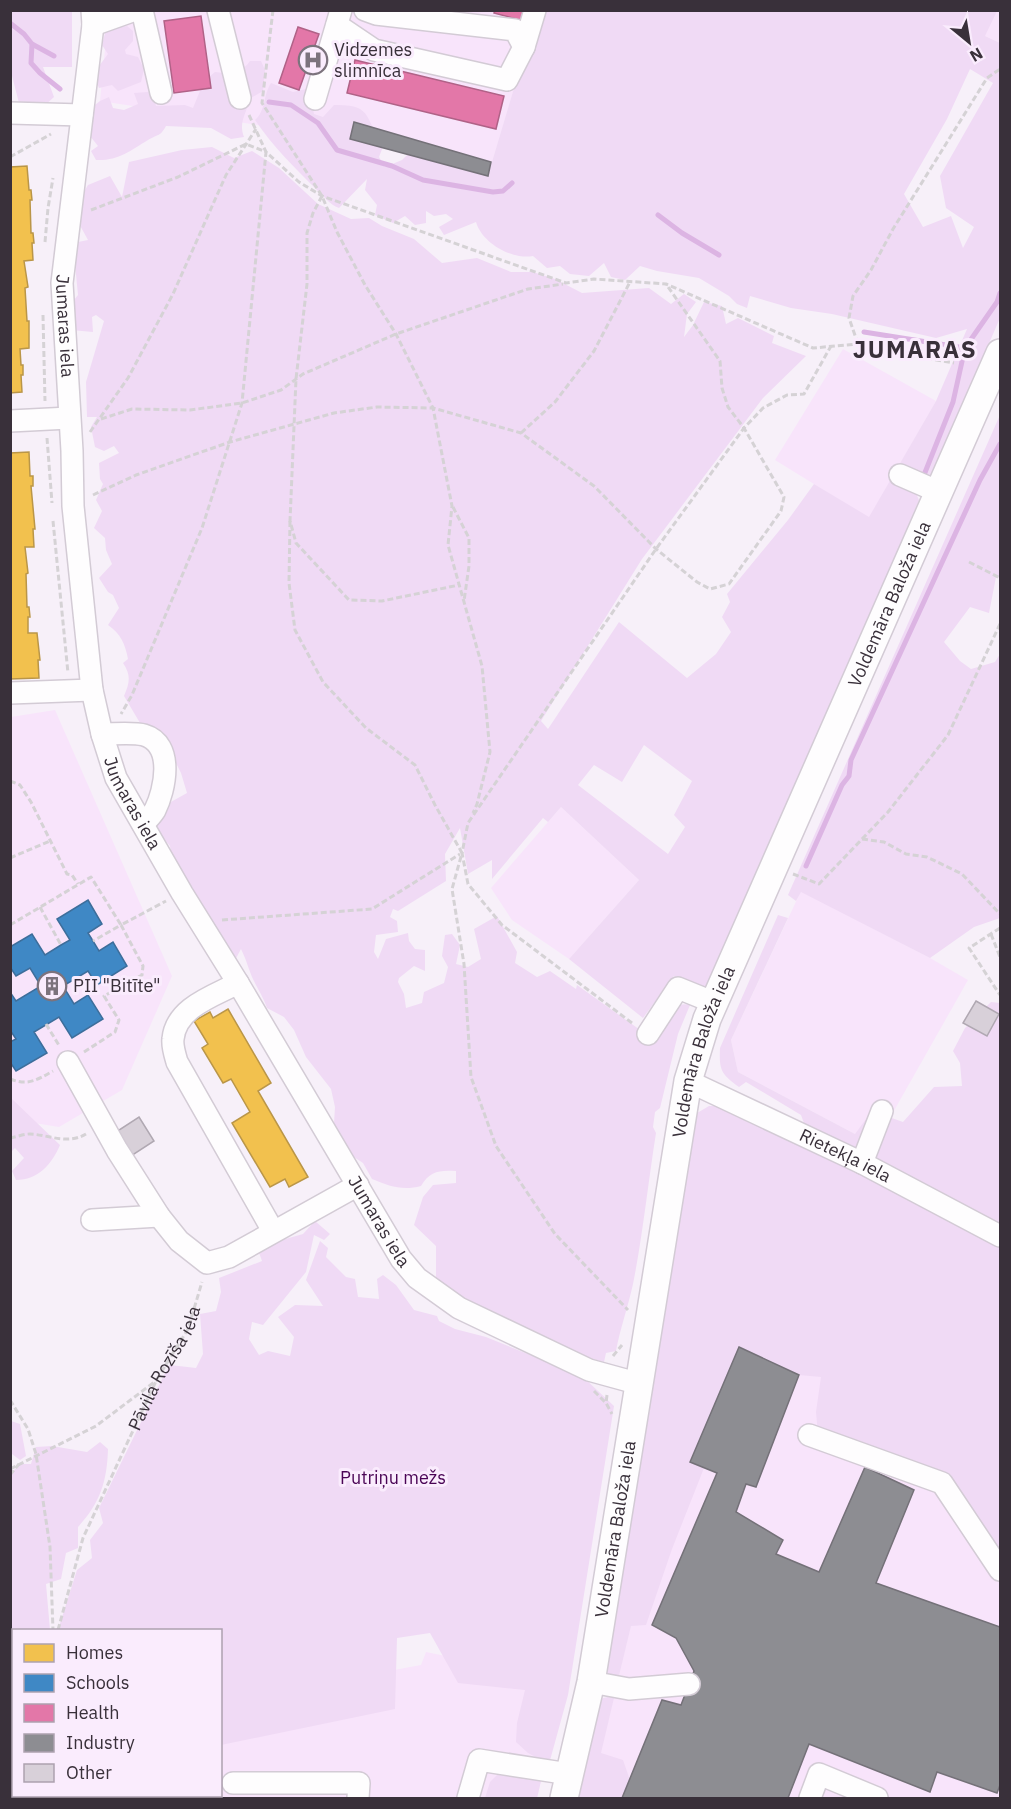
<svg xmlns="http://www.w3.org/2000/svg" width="1011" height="1809" viewBox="0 0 1011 1809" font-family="'IBM Plex Sans',sans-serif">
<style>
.built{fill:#f8e4fb}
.green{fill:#f0daf5;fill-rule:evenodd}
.homes{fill:#f2c14e;stroke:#ba9648;stroke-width:1.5}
.schools{fill:#3f88c5;stroke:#3d6e9b;stroke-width:1.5}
.health{fill:#e377a8;stroke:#b06287;stroke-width:1.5}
.industry{fill:#8d8d92;stroke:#747178;stroke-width:1.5}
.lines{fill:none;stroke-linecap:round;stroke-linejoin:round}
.stream{stroke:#dcb4e3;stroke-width:5}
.building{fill:#d8d0d9;stroke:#b0a8b2;stroke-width:1.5}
.minor-casing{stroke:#d3cbd5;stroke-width:24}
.major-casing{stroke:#d3cbd5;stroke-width:30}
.path{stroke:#d5d2d5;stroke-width:3;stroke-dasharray:6 3;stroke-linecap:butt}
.minor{stroke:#fefdfe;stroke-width:21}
.major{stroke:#fefdfe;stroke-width:27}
.labels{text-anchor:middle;stroke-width:6;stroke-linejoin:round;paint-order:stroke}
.poi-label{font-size:18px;fill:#39303a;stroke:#faecfd;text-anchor:start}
.street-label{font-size:18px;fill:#39303a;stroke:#faecfd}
.park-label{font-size:18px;fill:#4a0455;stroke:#faecfd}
.district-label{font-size:24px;font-weight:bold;letter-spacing:1.5px;fill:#39303a;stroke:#faecfd}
</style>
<rect width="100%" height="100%" fill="#f7f0f9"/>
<!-- built -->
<path class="built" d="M155 10 537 11 488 176 349 139 100 101 108 19Z
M935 10 1000 11V43L985 36Z
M843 349 936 401 869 518 775 460Z
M55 710 172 976 122 1090 59 1127 16 1120 11 1111V717Z
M561 807 639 880 569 959 512 920 491 888Z
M801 891 930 958 968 980 891 1116 855 1134 738 1072 731 1040Z
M698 1137 1000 1268V1798H590L656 1518Z
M573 1645 537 1798H55V1796H220L221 1702 421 1665 426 1652 460 1659Z"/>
<!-- green -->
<path class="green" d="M10 11H72V67H43L54 97 43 107 19 103 11 72Z
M537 11H997L985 36 1000 43V318L935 468 929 477 914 489 919 500 812 754 708 989 698 991 674 976 643 1018 569 959 639 880 561 807 548 822 543 818 492 879V860L468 874 460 828 445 854 446 881 398 911 393 909 390 917 397 921 398 932 376 935 374 952 378 959 386 939 408 933 409 941 415 949 425 950V971L414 966 399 978 398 982 404 994 406 1008 422 1003 424 992 444 983 448 967 442 956 445 935 452 934 460 945 456 964 468 967 481 959 474 929 497 916 517 952 515 963 537 977 550 971 576 989 577 985 650 1037C660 1025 672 1000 690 1005L678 1034 660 1108 655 1112 653 1127 656 1133C648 1183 643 1234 633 1284 628 1307 620 1329 616 1351L606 1353 604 1362 581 1356 457 1296 436 1281V1246L414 1225 423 1197 433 1185 456 1183V1171C439 1170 430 1171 421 1186 402 1191 389 1186 372 1179L363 1163 345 1151 334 1123 335 1107 331 1089 306 1057 294 1030 284 1017 267 1008C263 996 257 988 252 977 248 967 246 959 241 949L234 962 172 861 170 846 151 824 169 803 187 793 181 773 173 757 143 728 124 696C130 682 131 675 123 663L128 659C125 644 121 634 108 625L119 608 113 595 108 592 99 578 112 564 106 550 105 538 94 528 102 511 96 500 103 484 100 479 99 463 119 453 114 446 104 451 95 447 91 427 97 417H87L86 382 104 321 96 315 92 317 93 332 71 330 70 305 78 295 73 243 88 240 77 220 82 195 88 185 110 176 122 197 129 162 182 150 212 147 234 158 252 151 279 168 318 204 351 219 369 218 382 226 414 239 442 263 477 258 511 272H533L555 279 582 293 649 288 671 304 684 294 696 302 687 314 684 337 693 325 704 302 722 306 726 324 738 318 774 336 772 343 806 356 763 398 642 559 541 721 548 729 619 622 687 678 716 654 731 632 722 617 730 602 727 594 788 520 814 484 869 517 936 401 967 329 936 338 832 314 791 308 750 296 747 308 737 304 729 296 699 278 657 271 640 266 625 280 611 277 604 263 589 276 570 274 560 266 547 268 533 256C512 260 482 243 476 222L444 235 439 227 453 219 446 214 434 216 426 211V223L415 225 405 216 393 223 375 215 377 205 365 190 367 179 339 208C329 204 326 198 318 191 295 168 273 147 255 120 266 111 263 95 271 83L293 92 306 89 313 91 312 105 314 114 323 117 334 105C375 104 363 120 384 144L379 157 385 167 402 160 413 149 488 163 492 162ZM970 69 993 83 940 176 946 208 974 227 963 248 951 216 923 227 904 194 947 119ZM644 745 692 781 674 815 685 827 668 854 578 785 594 765 622 782Z
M127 26 133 31V41L125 50 126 54 138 57 144 69 141 82 118 91 112 85 99 88 93 74 108 54 102 45 106 29Z
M250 61H261L265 70 263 91 249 99C247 114 238 122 244 137L231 139 211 128 166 126C160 137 158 134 148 140 130 151 118 161 96 160L91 151 98 146 86 131 90 109 100 101 109 97 113 108 124 110 138 104 134 93 148 92 154 97 156 106 185 105 193 108 204 81 215 72C230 74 241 74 250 61Z
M1000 415V578L996 577 989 613 970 607 944 642 960 661 971 669 995 662 1000 654V918L974 927 930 958 801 892 796 901 788 895Z
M778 915 788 918 731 1040 738 1072 855 1134 872 1111 903 1122 934 1087 962 1086 960 1063 953 1051 965 1028 991 1002 1000 1003V1230L805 1126 801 1115 746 1082 739 1087C721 1074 719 1070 720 1048Z
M11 1098 60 1145C52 1164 38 1180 16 1180L12 1171 24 1158 15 1148 11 1152Z
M709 1106H723L856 1171 1000 1245V1564L944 1480 818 1435 816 1412 821 1377 799 1375 739 1347 690 1461 704 1468 672 1549 646 1625 631 1626 618 1680 610 1677 606 1670 614 1628 692 1116Z
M315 1221 330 1234 324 1240 314 1235 306 1272 263 1325 252 1322 249 1339 259 1355 268 1351 290 1356 294 1337 278 1317 295 1305 323 1306 306 1280 320 1241 328 1248 326 1257 346 1277 355 1279 358 1297 379 1299 377 1279 383 1275 396 1285 414 1310 437 1316 439 1321 455 1329 486 1337 582 1376 614 1406 568 1695 549 1764 528 1753 516 1742 517 1723 525 1690 458 1683 430 1633 397 1638 395 1709 221 1745 220 1630H58L77 1570 92 1558 90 1540 103 1523 99 1508 164 1375 170 1365 196 1368 203 1354 200 1314 216 1311 221 1292 219 1278 262 1261 257 1247 303 1234Z
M11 1421 20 1424 26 1456 20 1460 12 1454Z
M100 1442 108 1449C107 1482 100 1503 78 1527V1548L66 1553 61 1579 46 1584 50 1630H14V1796H83V1798H11V1473L20 1464H31L36 1447 52 1446 87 1452Z
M608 1697 614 1698 601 1753 623 1760 630 1780 622 1798H576L598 1704 603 1698Z
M499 1773 541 1781 537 1798H485L490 1782Z"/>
<!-- homes -->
<path class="homes" d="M27 166 29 190H31L32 200H30L31 233H33L34 243H32L33 260 24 261 28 287 25 288 27 321H29V348L20 349 21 365H23V375H21L22 392 10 393V167Z
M29 452 30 476H33V486H31L35 529H33L34 547H25L28 573 26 574 27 607H29L30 617H28V633H37L40 660H38L39 678 10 679V453Z
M228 1009 271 1083 258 1091 308 1177 289 1187 285 1179 270 1187 232 1123 250 1112 231 1079 223 1083 202 1048 208 1044 194 1021 210 1012 213 1018Z"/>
<!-- schools -->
<path class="schools" d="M88 900 102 924 88 933 93 941 99 951 113 942 127 966 97 985 88 971 63 986 74 1004 88 995 103 1019 72 1038 59 1017 34 1032 47 1053 16 1071 10 1062V1042L16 1039 10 1030V992L16 1001 41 986 30 968 16 976 10 967V947L32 934 45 955 61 945 70 940 57 919Z"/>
<!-- health -->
<path class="health" d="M495 10H527L524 21 494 13Z
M201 16 211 88 174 93 164 21Z
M298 27 319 34 299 90 279 83Z
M355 60 504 96 496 129 347 93Z"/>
<!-- industry -->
<path class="industry" d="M354 122 491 162 488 176 350 139Z
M739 1347 799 1375 756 1487 746 1484 736 1512 783 1540 776 1554 819 1572 865 1467 914 1490 876 1583 1000 1627V1785L997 1793 937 1772 930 1792 809 1744 788 1798H622L662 1700 681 1705 694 1671 676 1638 652 1625 717 1473 690 1462Z
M82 1796H158V1798H82Z"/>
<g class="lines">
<!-- stream -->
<path class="stream" d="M10 23 24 34 32 44 54 56
M32 44 31 63 40 73 60 89
M269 102 291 105 318 123 337 150 392 166 423 180 493 192 503 191 512 183
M658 215 682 233 719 255
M864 332 965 348
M924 475 953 402 965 348 997 302 1000 293
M806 866 842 785 849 776 851 760 980 480 1000 444"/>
</g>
<!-- building -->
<path class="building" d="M976 1001 999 1014 987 1036 963 1023Z
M139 1117 154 1141 131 1156 116 1132Z"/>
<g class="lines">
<!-- minor casing -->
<g class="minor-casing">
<g id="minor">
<path id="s2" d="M92 10 93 25 62 283 72 451 73 506 92 690 102 734 116 778 182 893 238 983 401 1259 417 1278 459 1308 589 1370 640 1384"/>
<path d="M142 10 161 93"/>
<path d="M218 10 240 98"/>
<path d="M93 25 135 10"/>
<path d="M337 25 374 50 507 80 524 47 515 30 376 14 365 10"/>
<path d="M524 47 535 10"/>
<path d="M315 99 341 10"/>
<path d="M10 113 82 115"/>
<path d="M10 421 69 418"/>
<path d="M900 475 939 492"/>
<path d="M10 693 92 690"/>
<path d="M102 734C113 734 134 732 144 735 175 744 165 790 155 810 152 815 147 820 143 824"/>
<path d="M238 983C214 996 176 1007 173 1039 172 1046 175 1055 177 1062L273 1231"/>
<path d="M648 1034 678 988 715 1003"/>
<path d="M68 1062 117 1150 159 1216 179 1241 207 1263 229 1257 358 1185"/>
<path id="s3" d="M688 1081 862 1163 1000 1236"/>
<path d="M862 1163 882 1111"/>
<path d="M92 1220 159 1216"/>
<path d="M809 1435 942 1483 1000 1570"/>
<path d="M591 1682 629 1689 689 1684"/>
<path d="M233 1783H359L358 1798"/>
<path d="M468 1798 479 1760 569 1774"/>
<path d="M810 1798 819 1774 877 1798"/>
</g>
</g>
<!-- major casing -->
<g class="major-casing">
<g id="major">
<path id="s4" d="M564 1798 591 1682 688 1081 707 1019 1000 353"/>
</g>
</g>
<!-- path -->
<g class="path">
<path d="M273 10 262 103 322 196 337 232 365 285 396 334 433 408 452 506 448 545 482 666 490 752 477 804 473 813"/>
<path d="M249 115 266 152 299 182 322 196 566 283 594 279 666 284 813 348 858 344 906 355 954 363"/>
<path d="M10 157 51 134"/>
<path d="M322 196 313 213 307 233V284L296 379 290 521 296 543 349 600 382 601 459 585"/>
<path d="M91 210 178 177 246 144 266 152 242 403 202 528 132 695 121 714"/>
<path d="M45 242 48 208 53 178"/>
<path d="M43 315 45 401"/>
<path d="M858 344 849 318 853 296 871 270 893 229 987 78 1000 69"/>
<path d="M101 419 132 409 190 410 242 403 281 390 303 374 396 334 528 289 563 284"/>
<path d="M90 432 128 378 173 294 226 175 256 129"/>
<path d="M521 433 555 402 594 351 630 282"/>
<path d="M47 438 52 503"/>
<path d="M93 495 136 475 230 442 334 413 377 407 433 408 521 433 594 486 656 549 697 582 710 589 729 584 781 511 784 497 744 428 728 407 722 388 720 361 666 284"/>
<path d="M453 507 469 538V566L464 601"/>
<path d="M53 521 68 673"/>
<path d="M290 521 289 583 295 630 323 682 366 728 415 765 435 805 462 853 452 889 464 964 471 1077 496 1146 555 1234 628 1310"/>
<path d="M969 562 1000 578"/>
<path d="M10 781 20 785 31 802 67 874 72 875 78 884"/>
<path d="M862 839 884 842 906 854 927 857 962 874 1000 914"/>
<path d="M10 858 50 841"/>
<path d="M793 874 819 884 888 812 948 735 1000 624"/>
<path d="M40 907 61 945"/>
<path d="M222 920 372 909 460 854"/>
<path d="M10 925 91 877 121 925 166 901"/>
<path d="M1000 928 969 948 1000 995"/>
<path d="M991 934 1000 957"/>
<path d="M632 1023 502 925 468 884 462 853 468 823 656 549 744 428 763 408 787 395 804 394 831 346"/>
<path d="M46 1024 60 1047"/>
<path d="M84 1052 115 1032 119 1020 104 996 142 975 143 966 121 925 93 941"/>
<path d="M10 1079C28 1086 37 1080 53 1071"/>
<path d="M10 1138C16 1137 24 1134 30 1134 50 1135 67 1145 86 1134"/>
<path d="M613 1356 622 1345"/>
<path d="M594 1391 606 1403"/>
<path d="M607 1395 606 1403 612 1414"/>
<path d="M10 1400 28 1429 36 1454 50 1547 53 1630"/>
<path d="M10 1469 96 1426 157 1380"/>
<path d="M10 1475 19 1464"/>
<path id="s1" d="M58 1630 83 1538 157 1379 188 1329 202 1282"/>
<path d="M13 1798 14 1796"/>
</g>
<!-- minor -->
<use href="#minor" class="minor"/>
<!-- major -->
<use href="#major" class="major"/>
</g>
<!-- icons -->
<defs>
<g id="hospital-ring" transform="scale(1.5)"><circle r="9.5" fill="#faecfd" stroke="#7c737d" stroke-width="1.5"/><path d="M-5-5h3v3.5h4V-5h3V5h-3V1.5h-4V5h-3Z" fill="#7c737d"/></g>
<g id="building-ring" transform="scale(1.5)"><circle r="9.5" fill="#faecfd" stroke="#7c737d" stroke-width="1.5"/><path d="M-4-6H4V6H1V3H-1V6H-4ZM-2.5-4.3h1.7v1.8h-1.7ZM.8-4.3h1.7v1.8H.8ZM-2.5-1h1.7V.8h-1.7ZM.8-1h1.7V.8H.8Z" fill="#7c737d"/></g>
</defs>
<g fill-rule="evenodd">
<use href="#hospital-ring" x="313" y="60"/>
<use href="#building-ring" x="52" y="986"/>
</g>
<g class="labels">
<!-- poi labels -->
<g class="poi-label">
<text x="334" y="56">Vidzemes<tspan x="334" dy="21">slimnīca</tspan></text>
<text x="73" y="992">PII "Bitīte"</text>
</g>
<!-- street labels -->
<g class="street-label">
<text dy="6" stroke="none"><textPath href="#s2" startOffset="318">Jumaras iela</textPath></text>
<text dy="6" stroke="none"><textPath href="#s4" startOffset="1246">Voldemāra Baloža iela</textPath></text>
<text dy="6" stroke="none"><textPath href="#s2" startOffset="804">Jumaras iela</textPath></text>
<text dy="6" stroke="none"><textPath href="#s4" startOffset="760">Voldemāra Baloža iela</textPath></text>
<text dy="6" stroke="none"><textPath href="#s3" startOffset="174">Rietekļa iela</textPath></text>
<text dy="6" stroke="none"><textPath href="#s2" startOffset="1290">Jumaras iela</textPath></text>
<text dy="6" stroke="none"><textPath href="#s1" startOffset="284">Pāvila Rozīša iela</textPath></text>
<text dy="6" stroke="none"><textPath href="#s4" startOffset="274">Voldemāra Baloža iela</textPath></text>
</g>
<!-- park labels -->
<g class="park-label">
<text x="393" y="1484">Putriņu mežs</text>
</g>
<!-- district labels -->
<g class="district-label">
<text x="915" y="358">JUMARAS</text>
</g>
</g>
<!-- border -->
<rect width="1011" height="1809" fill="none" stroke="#39303a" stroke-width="24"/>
<!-- legend -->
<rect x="12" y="1629" width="210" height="168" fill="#faecfd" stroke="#ada1af" stroke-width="1.5"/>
<rect x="24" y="1644" width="30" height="18" fill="#f2c14e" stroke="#ada1af" stroke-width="1.5"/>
<text x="66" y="1659" font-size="18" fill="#39303a">Homes</text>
<rect x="24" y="1674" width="30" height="18" fill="#3f88c5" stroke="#ada1af" stroke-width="1.5"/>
<text x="66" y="1689" font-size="18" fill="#39303a">Schools</text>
<rect x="24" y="1704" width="30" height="18" fill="#e377a8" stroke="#ada1af" stroke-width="1.5"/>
<text x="66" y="1719" font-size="18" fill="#39303a">Health</text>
<rect x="24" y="1734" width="30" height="18" fill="#8d8d92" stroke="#ada1af" stroke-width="1.5"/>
<text x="66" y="1749" font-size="18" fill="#39303a">Industry</text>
<rect x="24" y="1764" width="30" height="18" fill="#d8d0d9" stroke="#ada1af" stroke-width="1.5"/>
<text x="66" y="1779" font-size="18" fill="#39303a">Other</text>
<!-- north arrow -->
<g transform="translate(969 42) rotate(150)" stroke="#faecfd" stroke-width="4.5" paint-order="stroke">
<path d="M0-4.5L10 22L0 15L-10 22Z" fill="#39303a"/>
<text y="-9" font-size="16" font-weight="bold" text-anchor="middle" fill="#39303a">N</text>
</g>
</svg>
